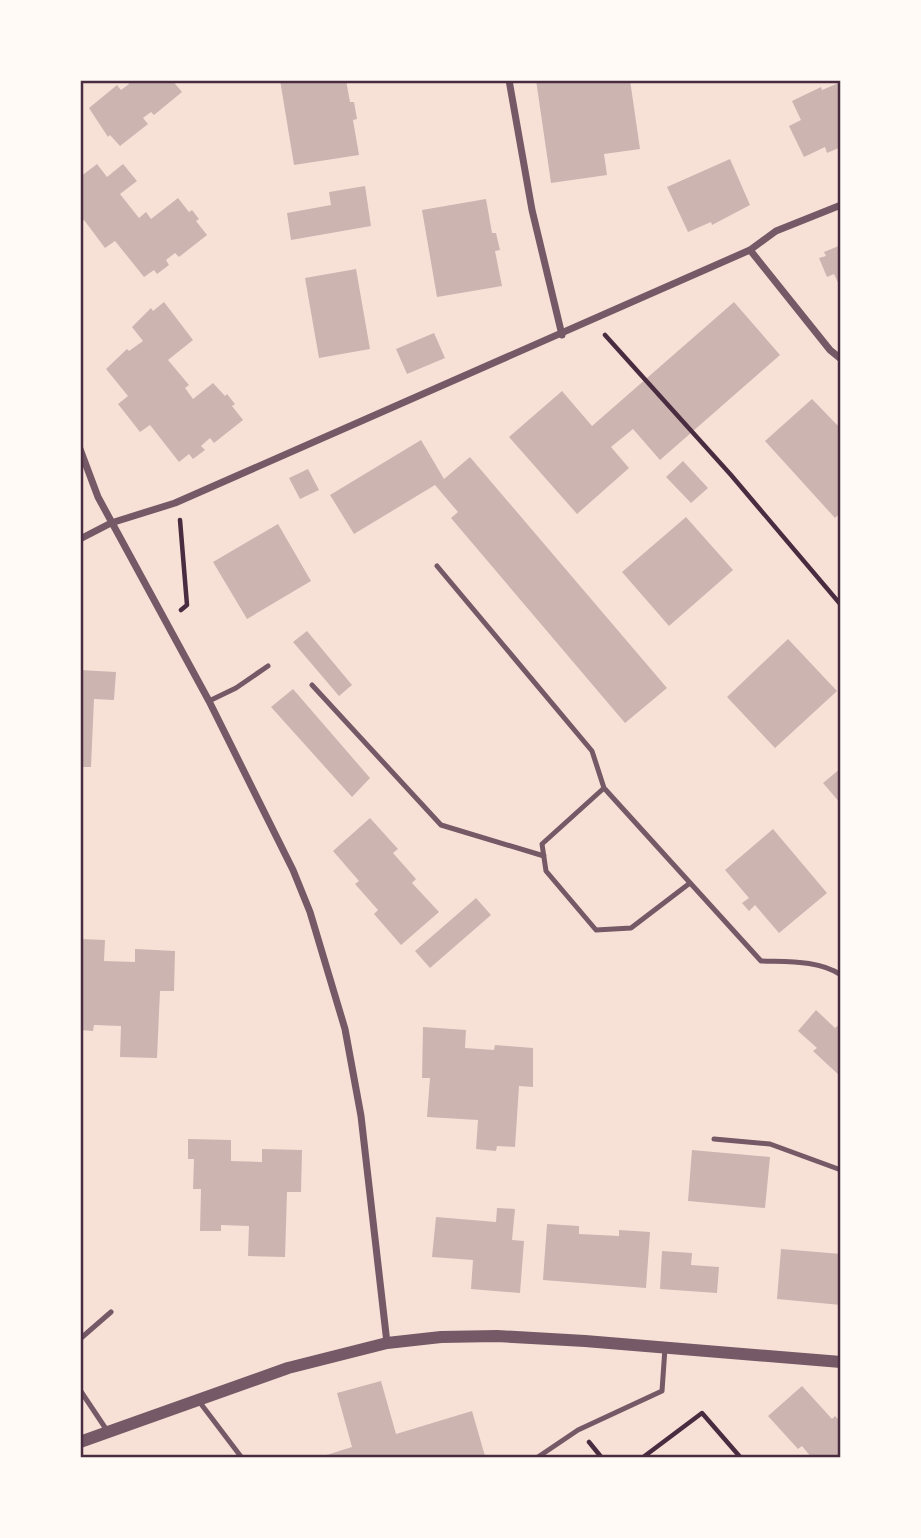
<svg xmlns="http://www.w3.org/2000/svg" width="921" height="1538" viewBox="0 0 921 1538" font-family="'Titillium Web',sans-serif">
<style>
.building{fill:#ccb4b1}
.lines{fill:none;stroke-linecap:round;stroke-linejoin:round}
.path{stroke:#4a2c40;stroke-width:4.5}
.service{stroke:#755966;stroke-width:5}
.minor{stroke:#755966;stroke-width:7}
.tertiary{stroke:#755966;stroke-width:12}
.neatline{fill:none;stroke:#4a2c40;stroke-width:2.5}
</style>
<rect width="100%" height="100%" fill="#f7e1d7"/>
<!-- building -->
<path class="building" d="M126 80H172L182 92 154 115 151 112 143 118 148 124 120 146 110 135 108 137 89 108 117 85 121 90 129 84Z
M280 80H346L350 102H354L357 119 353 120 359 155 294 165Z
M536 80H630L640 149 604 154 607 175 551 183Z
M841 82V147L827 153 825 147 804 157 789 126 801 120 792 101 821 87 822 90Z
M730 159 750 205 712 225 711 222 688 232 667 187Z
M97 164 107 177 123 164 137 181 120 194 139 218 146 212 151 219 178 198 189 212 192 210 199 219 196 221 207 235 179 257 175 253 166 260 169 265 157 274 154 270 144 277 115 241 105 248 84 220 80 223V177Z
M365 186 371 226 291 240 287 213 331 205 329 192Z
M486 199 492 233H496L500 250 495 251 502 286 437 297 422 210Z
M841 245V289L834 274 827 277 819 258 826 256 824 252Z
M356 269 370 349 319 358 305 278Z
M164 302 193 340 168 360 189 385 185 388 193 399 213 383 225 396 227 394 235 404 232 406 243 420 214 443 210 438 201 446 205 450 193 459 189 454 179 462 150 425 140 432 118 404 128 396 106 369 127 349 129 351 143 341 132 327 151 308 153 311Z
M734 302 780 355 660 460 633 429 611 447 629 468 577 514 509 437 562 391 592 426Z
M434 333 445 358 407 374 396 349Z
M812 399 841 429V512L835 518 765 441Z
M421 440 444 479 470 457 667 688 625 723 451 518 458 512 435 485 354 534 330 495Z
M683 461 708 488 691 503 666 477Z
M308 469 319 490 300 499 289 478Z
M686 517 733 570 669 626 622 572Z
M278 524 311 581 247 619 213 562Z
M307 631 352 685 339 696 293 642Z
M788 639 837 691 775 748 727 697Z
M80 670 116 672 114 700 94 699 91 767H80Z
M293 689 370 778 352 797 271 707Z
M841 768V804L823 783Z
M370 818 398 849 393 853 416 879 412 883 439 912 401 945 374 914 378 910 355 884 359 881 333 851Z
M773 829 827 893 779 933 755 905 749 911 742 903 749 898 725 870Z
M476 898 491 915 430 968 415 951Z
M80 939 105 940 104 961 135 962V949L175 951 174 991H160L157 1058 120 1057 121 1026 94 1025 93 1031 80 1030Z
M816 1010 835 1028 841 1023V1077L813 1051 817 1048 798 1031Z
M423 1027 466 1030 465 1048 494 1050 495 1045 533 1048V1087L519 1086 515 1147 497 1146 496 1151 476 1149 478 1120 427 1117 430 1078H422Z
M188 1139 231 1140V1161L262 1162V1149L302 1150 301 1192H287L285 1257 248 1256 249 1226 221 1225V1231H200L201 1189H193L194 1159H188Z
M692 1150 770 1157 765 1208 688 1201Z
M497 1208 515 1209 512 1240 524 1241 520 1293 471 1289 473 1260 432 1257 436 1217 496 1222Z
M547 1224 579 1226V1234L619 1236V1230L650 1232 646 1288 543 1280Z
M781 1249 841 1254V1305L777 1299Z
M662 1251 692 1253 691 1265 719 1267 717 1293 660 1289Z
M381 1381 396 1434 472 1411 485 1456 317 1458 352 1447 337 1393Z
M802 1386 832 1419 835 1416 841 1422V1458H812L802 1446 798 1449 768 1416Z"/>
<g class="lines">
<!-- path -->
<path class="path" d="M605 335 731 475 841 605
M180 520 187 605 181 610
M589 1442 602 1458
M642 1458 702 1413 741 1458"/>
<!-- service -->
<path class="service" d="M437 566 592 751 604 788 761 961C787 962 819 960 841 975
M312 685 441 825 544 856
M209 701 236 688 268 666
M604 788 542 844 546 871 596 930 631 928 690 883
M714 1139 770 1144 841 1170
M80 1339 111 1312
M80 1390 108 1432
M198 1400 242 1458
M538 1457 578 1430 662 1391 665 1348"/>
<!-- minor -->
<path class="minor" d="M509 80 532 210 562 335
M750 250 830 350 841 359
M80 449 98 497 209 701 293 870 310 912 345 1029 361 1116 387 1343
M80 539 111 523 175 503 750 250 776 231 841 205"/>
<!-- tertiary -->
<path class="tertiary" d="M80 1442 288 1368 387 1343 441 1337 497 1336 585 1341 841 1362"/>
</g>
<!-- border -->
<rect width="921" height="1538" fill="none" stroke="#fffaf5" stroke-width="164"/>
<rect x="82" y="82" width="757" height="1374" class="neatline"/>
</svg>
